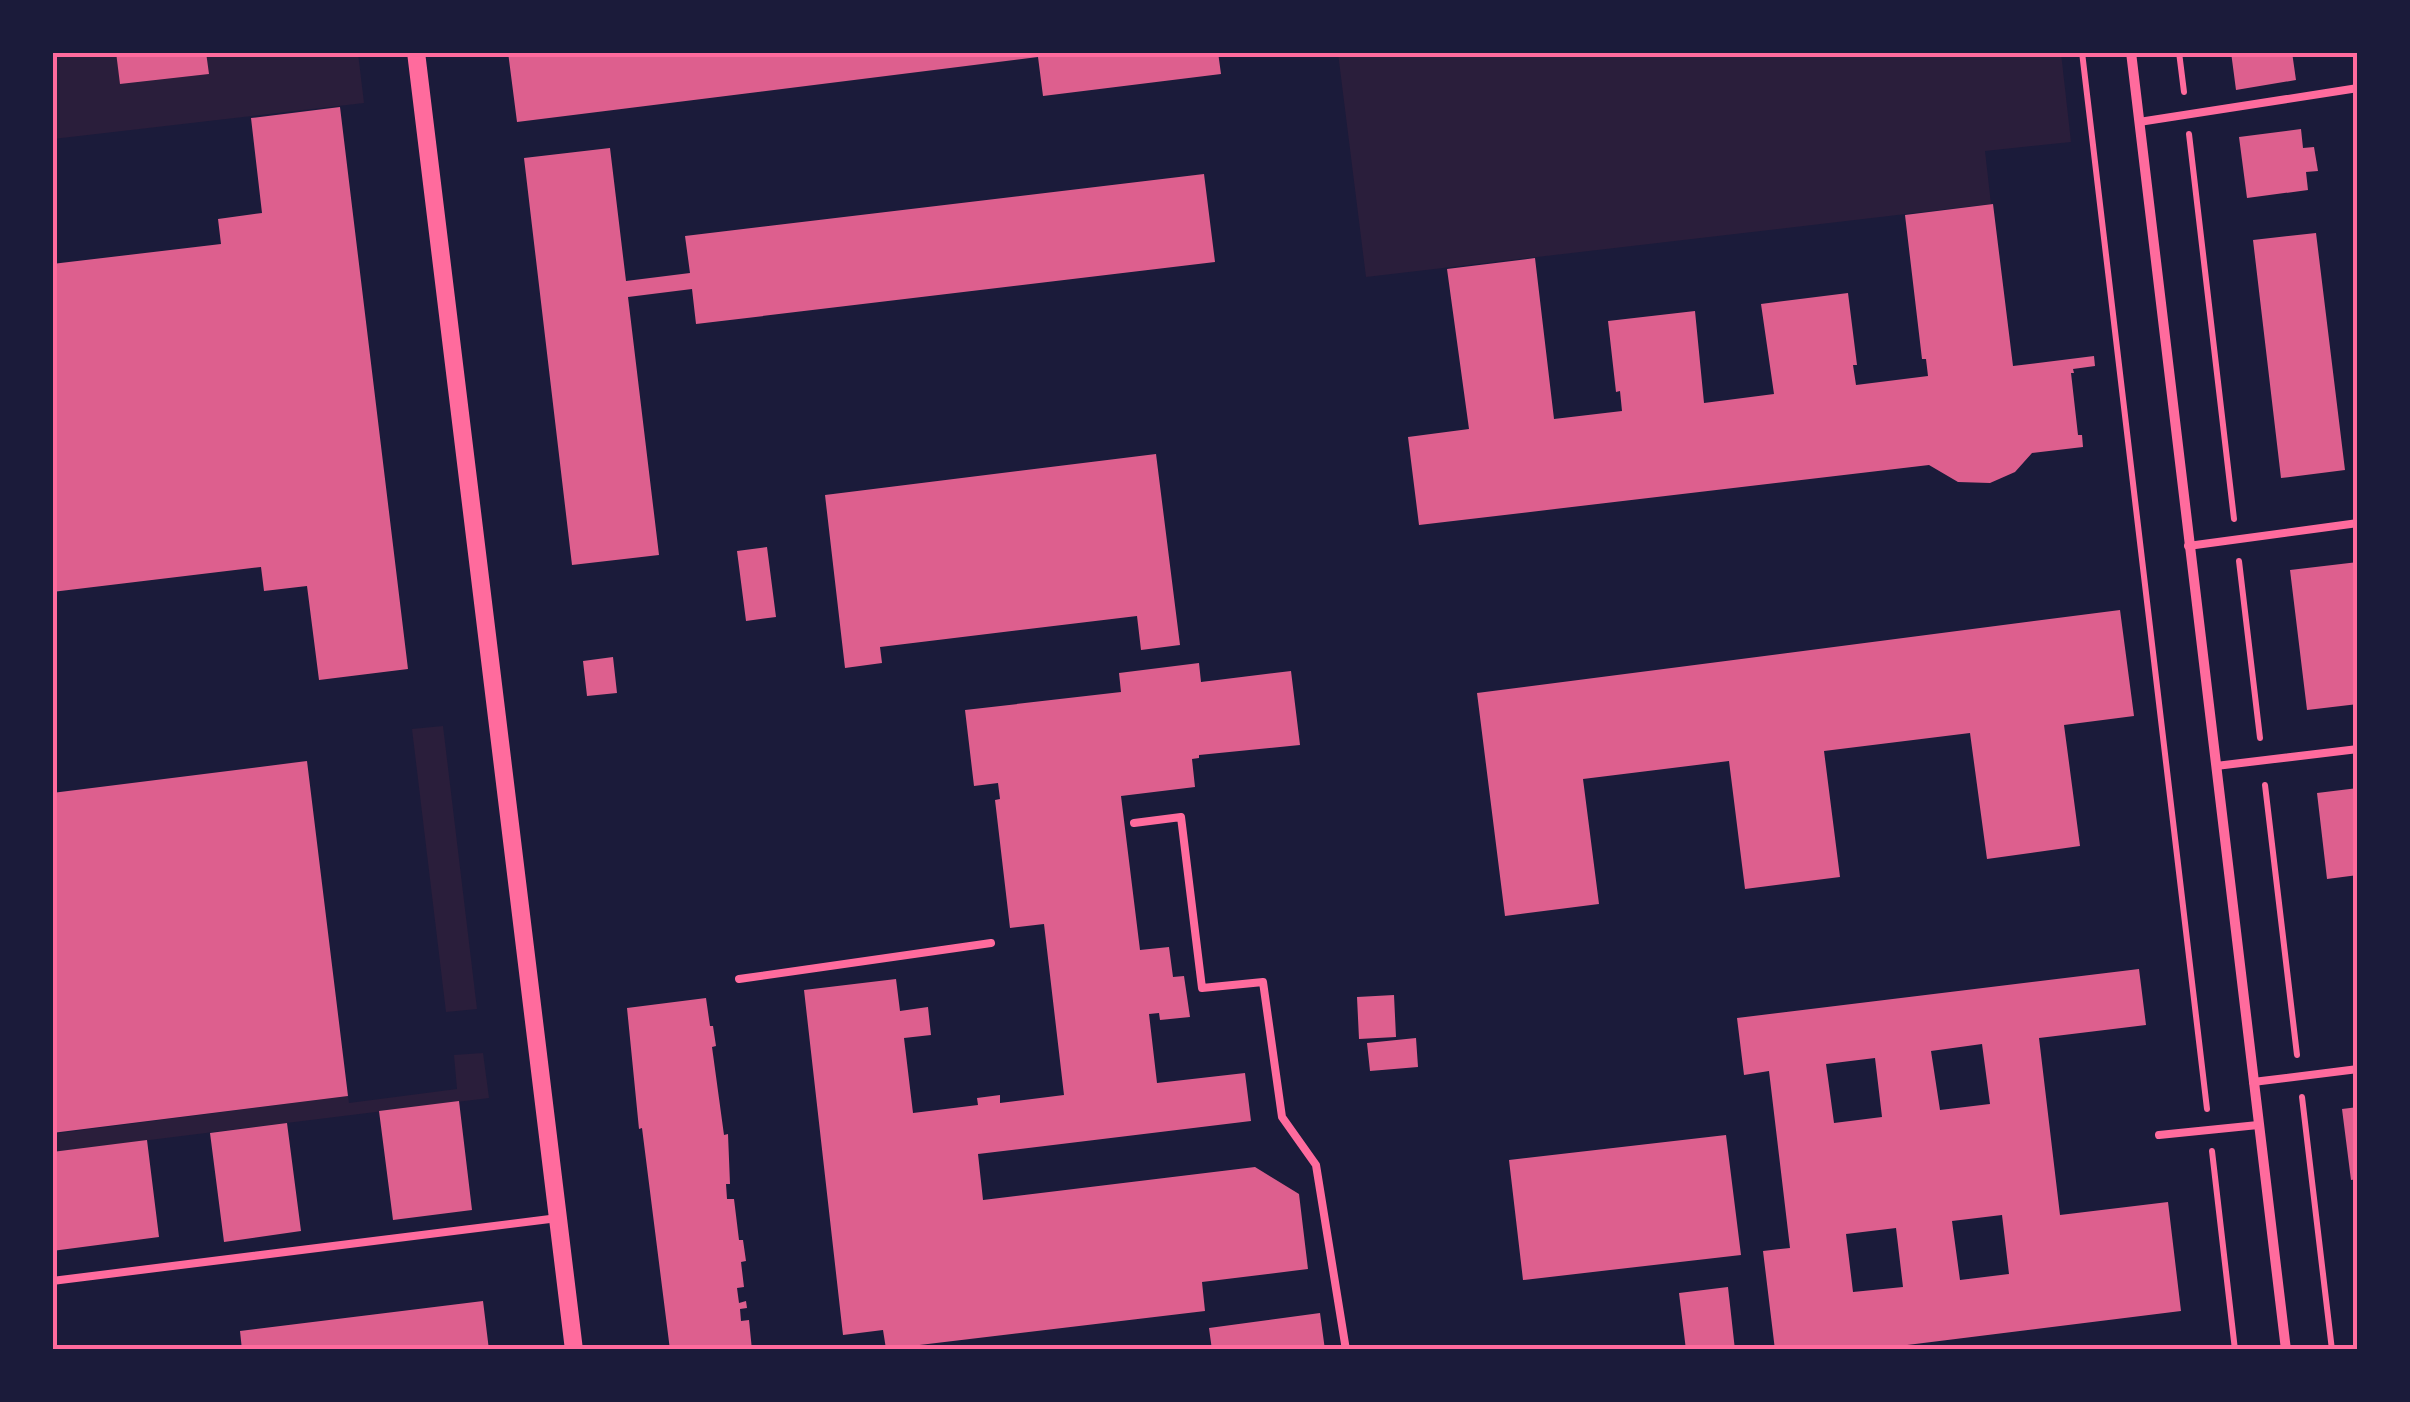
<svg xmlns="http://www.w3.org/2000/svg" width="2410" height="1402" viewBox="0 0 2410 1402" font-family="'Work Sans',sans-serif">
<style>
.green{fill:#2a1e3b}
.building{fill:#dd5f8e;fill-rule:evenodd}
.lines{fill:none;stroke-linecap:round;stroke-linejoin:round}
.path{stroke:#ff6b9d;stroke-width:6}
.service{stroke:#ff6b9d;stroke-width:8}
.minor{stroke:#ff6b9d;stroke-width:10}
.tertiary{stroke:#ff6b9d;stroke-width:18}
.neatline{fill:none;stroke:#ff6b9d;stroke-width:4}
</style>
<rect width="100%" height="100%" fill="#1b1b3a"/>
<!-- green -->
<path class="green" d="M52 53H116L121 84 208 74 206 53H358L364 103 53 139Z
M1338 53H2061L2071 142 1985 151 1991 204 1366 277Z
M443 726 477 1009 446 1012 412 729Z
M483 1053 489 1098 53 1152 52 1134 348 1096 349 1103 457 1089 454 1055Z"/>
<!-- building -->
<path class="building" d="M116 52H206L209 74 120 84Z
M508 52H1218L1221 74 1043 96 1038 57 517 122Z
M2231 52H2292L2296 80 2236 90Z
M340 107 408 669 319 680 307 586 264 591 261 567 52 592V264L221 244 218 219 262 213 251 118Z
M2301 129 2303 148 2314 147 2318 171 2306 172 2308 190 2247 198 2239 137Z
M610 148 626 281 690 273 685 236 1204 174 1215 262 696 324 692 289 628 297 659 555 572 565 524 158Z
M1993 204 2013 366 2094 356 2095 366 2073 369 2074 373H2071L2078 435H2082L2083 447 2032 453 2015 472 1990 483 1958 482 1929 465 1419 525 1408 437 1469 429 1447 269 1535 258 1554 419 1622 411 1620 391 1616 392 1608 321 1695 311 1704 403 1774 394 1761 304 1848 293 1857 365H1853L1856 385 1928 376 1926 359H1922L1905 215Z
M2316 233 2345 470 2281 478 2253 240Z
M1156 454 1180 645 1141 650 1137 616 880 647 882 663 845 668 825 495Z
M767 547 776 617 746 621 737 551Z
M2358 562V704L2307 710 2290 570Z
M2120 610 2134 716 2064 725 2080 846 1987 859 1970 733 1824 751 1840 877 1745 889 1729 761 1583 779 1599 904 1505 916 1477 693Z
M613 657 617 693 587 696 583 661Z
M1199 663 1201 682 1291 671 1300 745 1199 755V758L1192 759 1195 787 1121 796 1140 950 1169 947 1173 977 1184 976 1190 1017 1160 1020 1159 1013 1149 1014 1157 1083 1245 1073 1251 1121 978 1154 983 1200 1255 1167 1299 1194 1308 1269 1202 1282 1205 1311 886 1349 883 1330 843 1335 804 990 896 979 900 1011 928 1007 931 1035 904 1038 913 1113 978 1105 977 1098 1000 1095V1103L1064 1095 1044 924 1010 928 995 800 1000 799 998 783 974 786 965 710 1121 692 1119 673Z
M307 761 348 1096 52 1133V793Z
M2358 788V875L2327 879 2317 793Z
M2139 969 2146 1025 2039 1038 2060 1215 2168 1202 2181 1311 1867 1350H1775L1763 1251 1790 1248 1769 1071 1744 1075 1737 1018ZM1982 1044 1990 1104 1940 1110 1931 1051ZM1875 1058 1882 1117 1834 1123 1826 1064ZM2002 1215 2009 1274 1960 1280 1952 1221ZM1896 1228 1903 1287 1853 1292 1846 1234Z
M1394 995 1396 1037 1359 1039 1357 997Z
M706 998 710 1026H713L716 1046 712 1047 724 1135 728 1134 730 1184H726L727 1199H734L739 1240H743L746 1261 741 1262 744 1287 737 1288 739 1303 746 1301 747 1308 740 1309 741 1321 749 1320 752 1350H670L642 1128 639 1129 627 1008Z
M1416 1038 1418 1067 1370 1071 1367 1043Z
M459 1101 472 1210 393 1220 379 1111Z
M2358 1107V1179L2351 1180 2342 1109Z
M287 1123 301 1231 224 1242 210 1133Z
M1726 1135 1741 1255 1523 1280 1509 1160Z
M147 1140 159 1237 52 1251V1152Z
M1728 1287 1735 1350H1686L1679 1293Z
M483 1301 489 1350H242L240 1331Z
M1320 1313 1325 1350H1212L1209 1328Z"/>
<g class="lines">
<!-- path -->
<path class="path" d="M2082 52 2207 1109
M2179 52 2184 92
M2189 134 2234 519
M2239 561 2260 738
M2265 785 2297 1055
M2302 1097 2332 1350
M2212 1151 2235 1350"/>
<!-- service -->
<path class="service" d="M2139 122 2358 88
M2188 546 2358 523
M2216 766 2358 749
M1134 823 1181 817 1202 988 1263 982 1282 1117 1316 1165 1346 1350
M739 979 991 943
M2253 1082 2358 1069
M2159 1135 2258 1125
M52 1281 558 1218"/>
<!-- minor -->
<path class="minor" d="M2131 52 2286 1350"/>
<!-- tertiary -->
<path class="tertiary" d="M416 52 574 1350"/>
</g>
<!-- border -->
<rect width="2410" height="1402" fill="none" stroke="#1b1b3a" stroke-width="110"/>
<rect x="55" y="55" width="2300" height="1292" class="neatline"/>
</svg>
